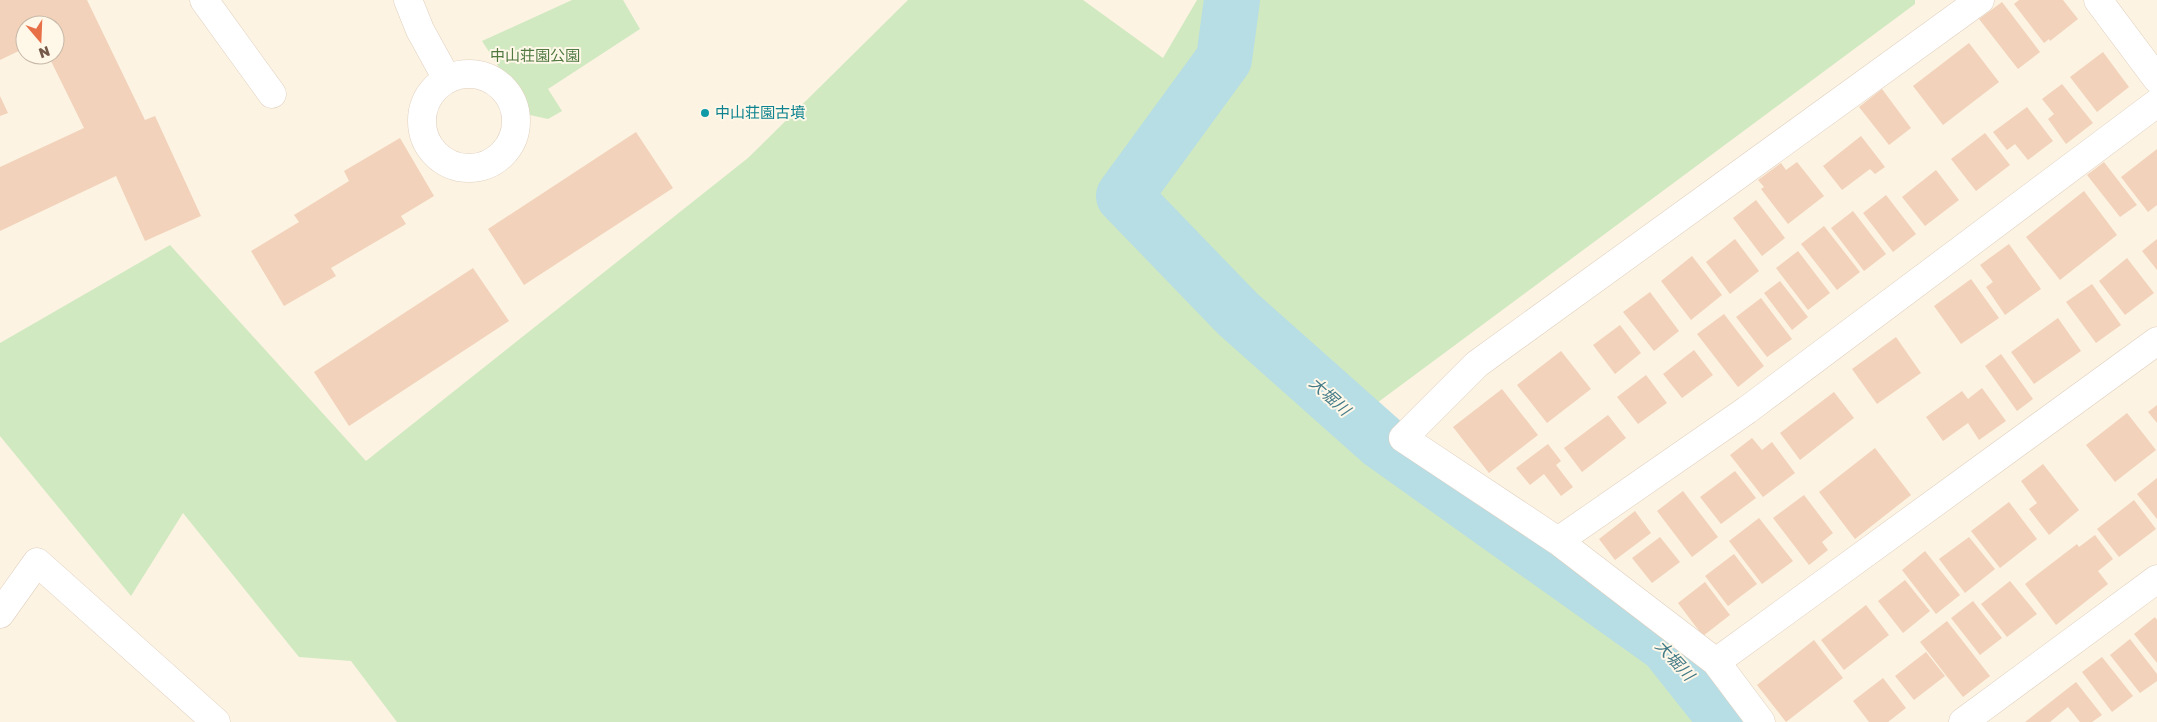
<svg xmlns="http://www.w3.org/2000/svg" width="2157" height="722" viewBox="0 0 2157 722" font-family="'Golos Text','Noto Sans JP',sans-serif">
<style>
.green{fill:#d0e9c1}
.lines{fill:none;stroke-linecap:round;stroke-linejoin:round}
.river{stroke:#b7dde5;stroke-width:56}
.building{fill:#f2d2ba}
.street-casing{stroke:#e0cfbe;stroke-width:29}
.street{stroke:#fff;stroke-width:28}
.culture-dot{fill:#0f9aa8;stroke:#fff7e8;stroke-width:2}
.labels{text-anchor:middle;stroke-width:4;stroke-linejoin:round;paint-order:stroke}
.park-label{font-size:15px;fill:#4f7941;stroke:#fff7e8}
.culture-label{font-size:15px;fill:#0d838f;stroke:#fff7e8;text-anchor:start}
.water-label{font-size:16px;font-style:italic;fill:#427a87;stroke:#fff7e8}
</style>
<rect width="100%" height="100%" fill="#fcf3e2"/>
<!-- green -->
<path class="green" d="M572 0H623L640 29 548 89 562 111 548 119 530 115 482 41Z
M908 0H1083L1163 58 1197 0H1915V4L1358 417 1677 688 1708 722H397L351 661 299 657 183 513 131 596 0 436V343L170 245 366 461 748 158Z"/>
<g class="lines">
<!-- river -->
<path class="river" d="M1232 0 1224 59 1124 196 1238 314 1382 442 1667 645 1728 722"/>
</g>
<!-- building -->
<path class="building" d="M0 0H87L145 120 155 116 201 216 145 241 116 176 0 231V167L84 128 48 55H55V25H25V48L0 60Z
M2019 0H2063L2078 19 2050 41 2049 39 2044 43 2014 4Z
M2002 2 2040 52 2018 69 1979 19Z
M1969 43 1999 82 1943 125 1913 86Z
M2103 52 2129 87 2097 112 2070 77Z
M2062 84 2093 123 2066 144 2048 119 2054 114 2042 99Z
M1882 89 1911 128 1889 145 1859 107Z
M0 96 8 113 0 116Z
M2027 107 2053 141 2028 160 2015 144 2007 150 1993 132Z
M636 132 673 188 524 285 488 229Z
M1985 133 2010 165 1976 191 1951 159Z
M1861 136 1885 167 1875 174 1870 169 1842 190 1823 166Z
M400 138 434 196 401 216 406 224 331 268 336 276 284 306 251 251 299 222 294 215 349 181 344 171Z
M2157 149V205L2148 212 2121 177Z
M1797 162 1824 196 1788 224 1761 189 1764 187 1758 180 1781 163 1786 170Z
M2104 162 2137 205 2120 217 2087 175Z
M1936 170 1959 200 1925 226 1902 197Z
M2084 191 2117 235 2060 280 2026 237Z
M1886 195 1916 234 1893 252 1863 213Z
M1756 200 1785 238 1762 256 1733 218Z
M1853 211 1886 254 1864 271 1831 228Z
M1824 226 1860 272 1837 290 1801 244Z
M1735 239 1759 271 1730 294 1706 262Z
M2157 239V270L2142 251Z
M2009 244 2041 289 2005 315 1986 287 1993 282 1980 265Z
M1798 251 1830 293 1808 310 1776 268Z
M1692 256 1722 295 1691 320 1661 281Z
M2127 258 2154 293 2125 315 2099 281Z
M473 268 509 321 349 426 314 372Z
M1971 279 1999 318 1961 344 1934 306Z
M1780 281 1808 317 1792 330 1764 293Z
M2092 284 2121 325 2096 343 2066 302Z
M1650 292 1679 331 1654 351 1623 312Z
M1761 298 1792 339 1767 357 1736 317Z
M1724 314 1764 366 1738 387 1697 334Z
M2058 318 2081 351 2034 384 2011 352Z
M1620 325 1641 353 1615 374 1593 345Z
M1896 337 1921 373 1877 404 1852 369Z
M1694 350 1713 375 1682 398 1663 374Z
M1561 351 1591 389 1547 423 1517 385Z
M2001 354 2033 399 2017 411 1985 366Z
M1646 375 1667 403 1638 424 1617 397Z
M1982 388 2006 421 1979 440 1968 423 1943 441 1926 417 1962 391 1968 399Z
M1502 389 1538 435 1489 473 1453 427Z
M1834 392 1854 418 1800 460 1780 433Z
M2157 405V423L2148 412Z
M2127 413 2156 450 2115 482 2086 445Z
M1608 415 1626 438 1582 472 1564 448Z
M1752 438 1762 450 1772 442 1795 473 1763 497 1730 455Z
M1548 444 1561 461 1556 465 1573 487 1561 496 1544 474 1530 485 1516 468Z
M1875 448 1911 495 1855 539 1819 492Z
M2043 464 2079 510 2049 535 2029 509 2037 503 2021 481Z
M1735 471 1756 498 1721 524 1700 497Z
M2157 478V519L2137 494Z
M1683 491 1718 537 1692 557 1657 511Z
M1804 495 1833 533 1822 542 1828 550 1809 565 1773 518Z
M2134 500 2156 529 2119 557 2097 529Z
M2009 502 2037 539 2000 568 1971 531Z
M1635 511 1651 533 1615 560 1599 539Z
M1759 518 1793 561 1762 584 1729 541Z
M2095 535 2113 559 2098 571 2108 584 2056 625 2025 584 2077 544 2079 547Z
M1660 537 1680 562 1652 583 1632 558Z
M1969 537 1995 569 1965 593 1939 559Z
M1925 551 1960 595 1936 614 1902 570Z
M1734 554 1757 584 1728 606 1705 576Z
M1905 580 1930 611 1903 633 1878 601Z
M2010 581 2037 614 2007 637 1981 604Z
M1705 582 1730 615 1703 636 1678 603Z
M1973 601 2002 638 1980 655 1951 618Z
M1866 605 1889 635 1844 670 1821 640Z
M2155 617 2157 620V663L2134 634Z
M1947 621 1990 676 1963 697 1920 642Z
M2130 639 2157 674V681L2140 693 2110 655Z
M1814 640 1843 678 1786 722 1757 685Z
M1926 652 1945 676 1914 700 1895 676Z
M2102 657 2133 696 2112 712 2082 672Z
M1883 678 1906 708 1888 722H1869L1853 701Z
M2076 682 2102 715 2092 722H2080L2068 707 2050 722H2025Z"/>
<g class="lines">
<!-- street casing -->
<g class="street-casing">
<path id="street" d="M204 0 272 94
M408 0 420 30 447 79
M1980 0 1477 364 1403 438 1558 541 1747 410 2157 103
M2098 0 2157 79
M422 121a47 47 0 1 1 94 0a47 47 0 1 1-94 0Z
M1558 541 1716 662
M0 614 37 562 216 722
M1761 722 1716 662 2157 341
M1963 722 2157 579"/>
</g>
<!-- street -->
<use href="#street" class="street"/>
</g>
<!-- markers -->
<circle class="culture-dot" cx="705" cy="113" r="5"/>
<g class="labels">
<!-- park labels -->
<g class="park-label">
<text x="535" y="61">中山荘園公園</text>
</g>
<!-- culture labels -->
<g class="culture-label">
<text x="715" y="118">中山荘園古墳</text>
</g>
<!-- water labels -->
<g class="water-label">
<text transform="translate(1330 396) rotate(42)" y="6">大堀川</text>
<text transform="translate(1675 660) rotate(47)" y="6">大堀川</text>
</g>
</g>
<!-- north arrow -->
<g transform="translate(40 40) rotate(161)"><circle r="24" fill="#fff7e8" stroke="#c7b8a8"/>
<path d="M0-4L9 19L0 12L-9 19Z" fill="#e77047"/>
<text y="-8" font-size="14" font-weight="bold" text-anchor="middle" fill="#745949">N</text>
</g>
</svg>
